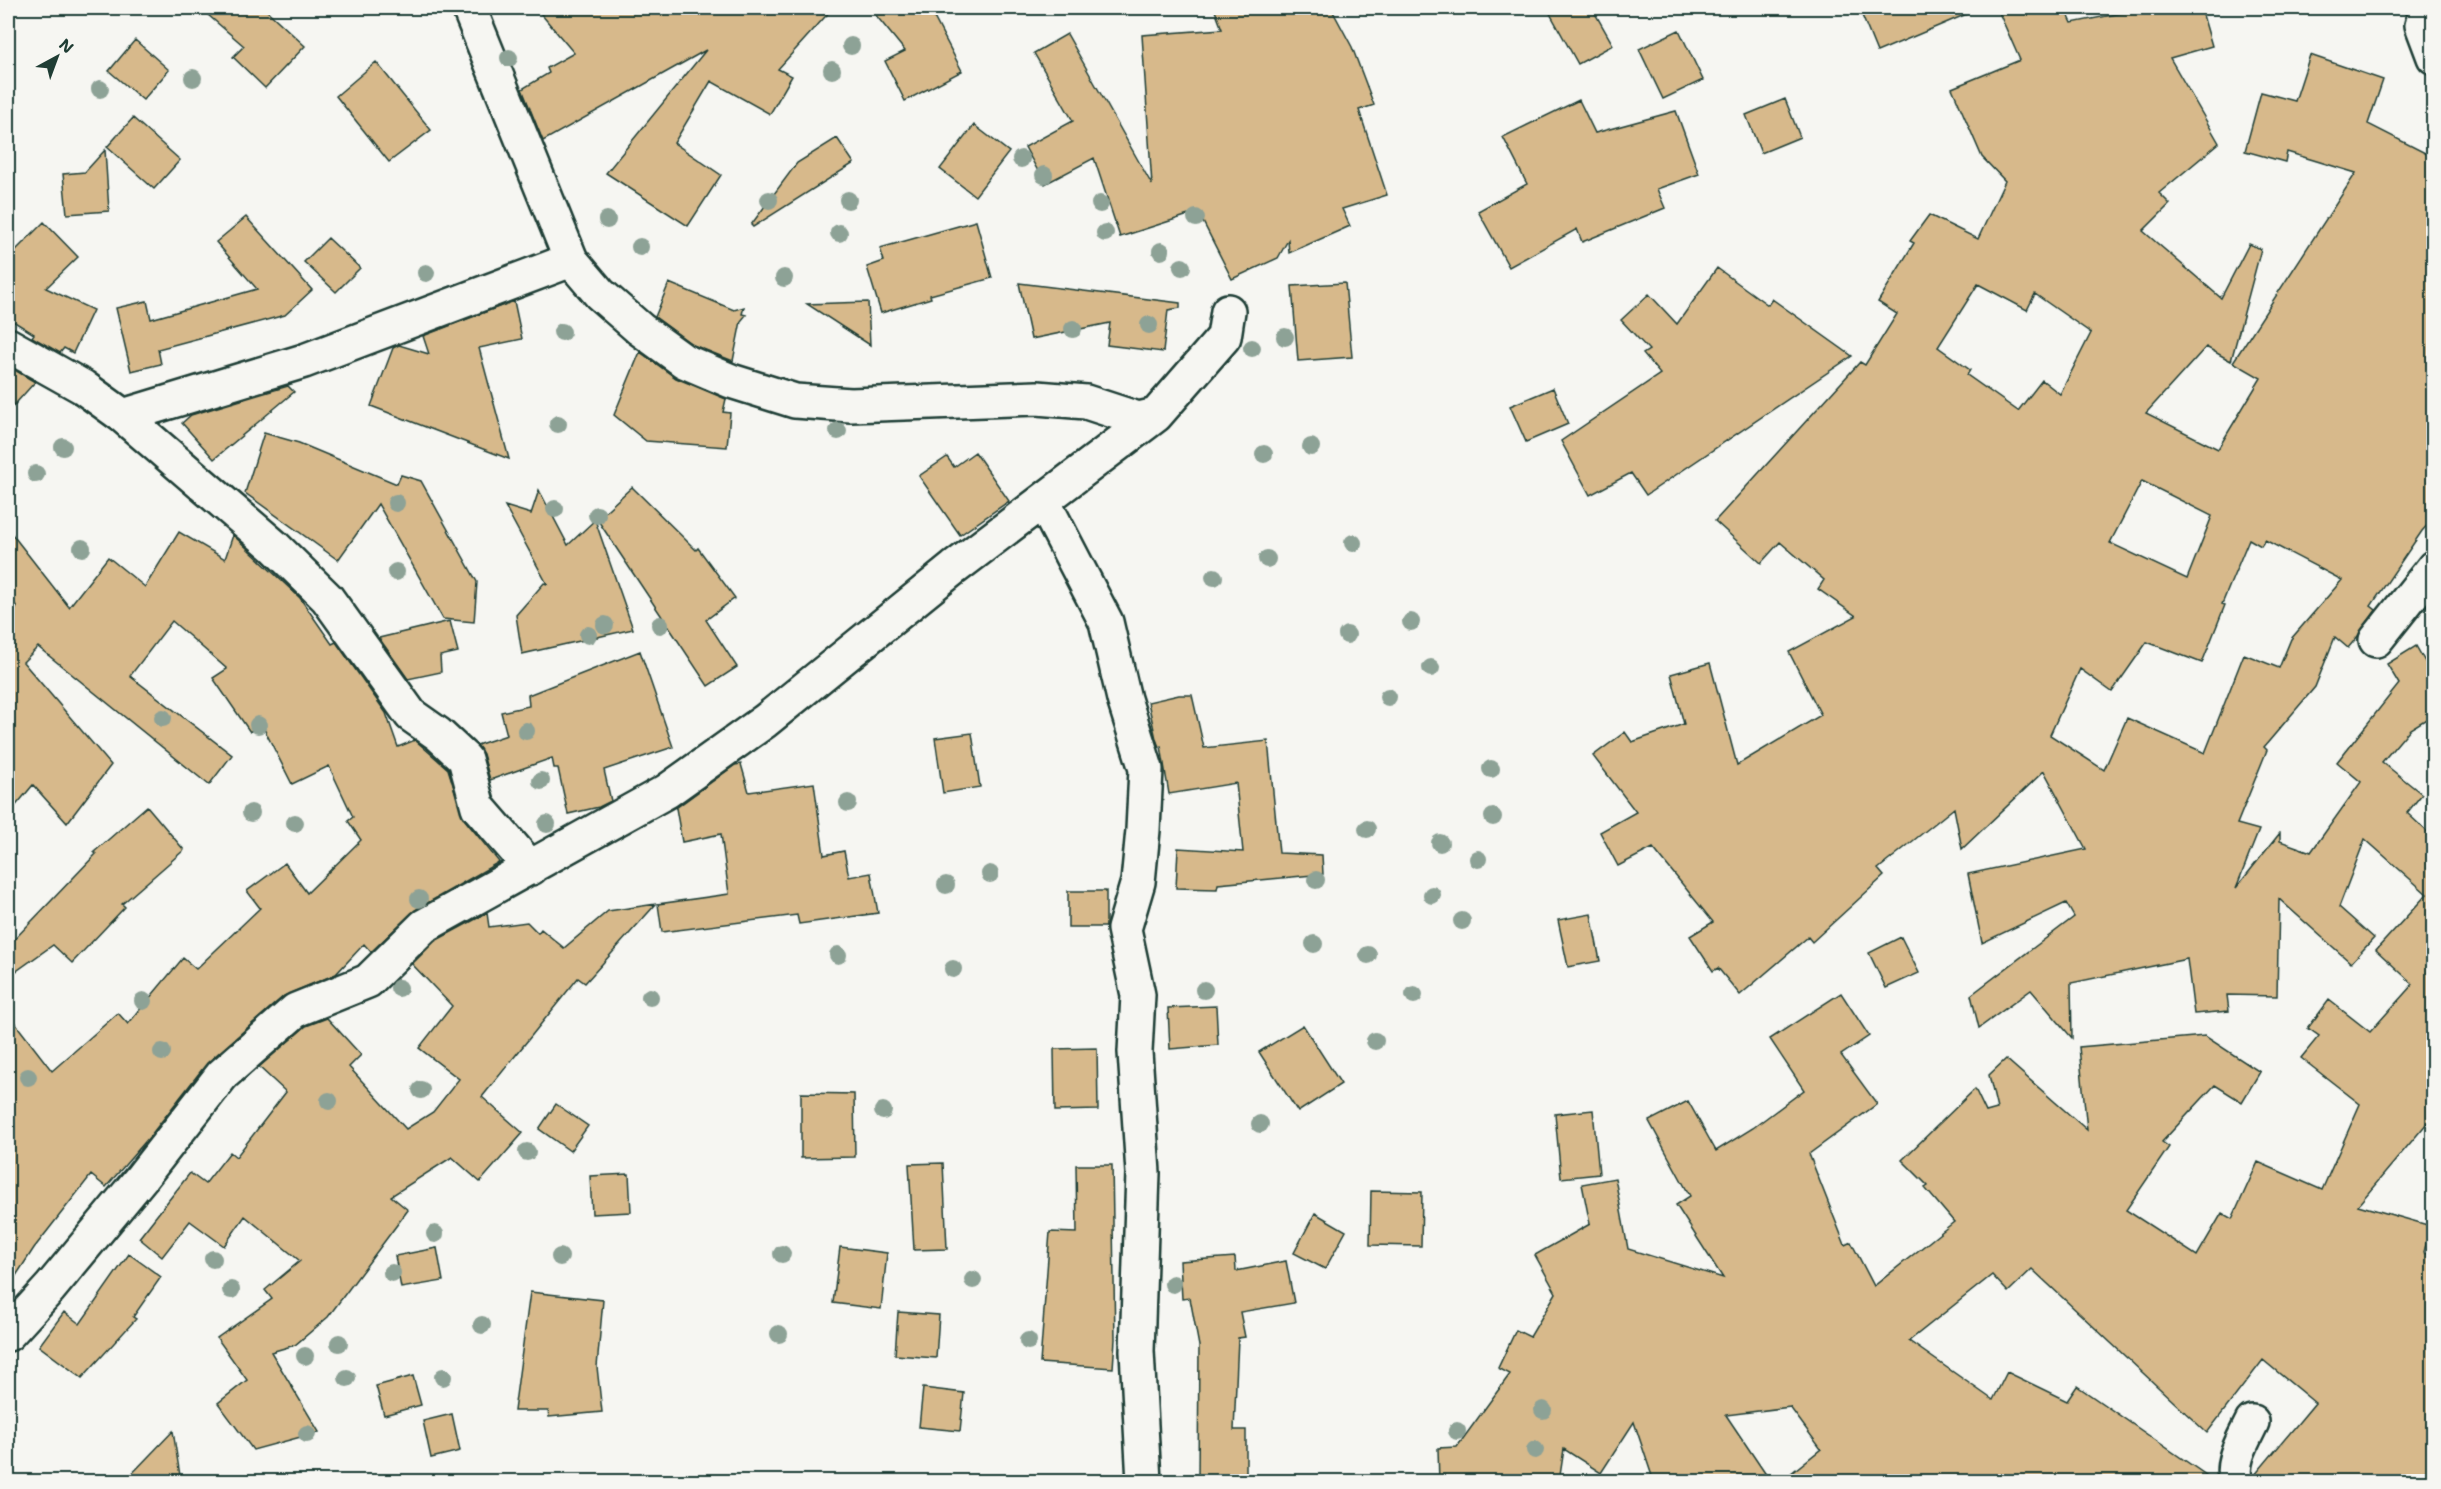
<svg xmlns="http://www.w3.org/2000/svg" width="2441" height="1489" viewBox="0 0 2441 1489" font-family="'Shantell Sans',sans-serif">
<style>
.building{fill:#d7b98b;stroke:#1f3d34;stroke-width:1.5;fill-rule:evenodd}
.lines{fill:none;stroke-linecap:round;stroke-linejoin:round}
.street-casing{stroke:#1f3d34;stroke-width:38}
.street{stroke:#f6f6f2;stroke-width:33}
.tree{fill:#8da296}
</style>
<rect width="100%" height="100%" fill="#f6f6f2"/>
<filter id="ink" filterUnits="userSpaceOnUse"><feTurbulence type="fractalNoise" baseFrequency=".0167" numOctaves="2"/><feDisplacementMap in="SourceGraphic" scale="12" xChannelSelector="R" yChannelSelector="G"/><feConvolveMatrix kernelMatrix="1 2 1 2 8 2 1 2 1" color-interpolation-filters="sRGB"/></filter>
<g filter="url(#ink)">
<!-- building -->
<path class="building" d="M200 8H264L305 46 265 88 233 57 244 46Z
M536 8H833L778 69 792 76 770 114 711 81 674 143 721 175 688 226 606 173 706 50 543 141 522 89 549 73 547 68 574 53Z
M870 8H929L962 71 905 101 885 61 905 51Z
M1214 8H1331L1352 47 1374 105 1359 110 1387 195 1342 209 1350 226 1289 253 1288 240 1278 258 1232 279 1198 212 1120 237 1094 158 1045 184 1025 147 1073 121 1034 53 1067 34 1152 185 1142 35 1222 29Z
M1547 8H1592L1613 45 1578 64Z
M1859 8H1981L1877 52Z
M1997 8H2065L2072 23 2147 8H2201L2212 46 2170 58 2219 143 2159 193 2170 204 2143 231 2221 298 2249 244 2261 249 2231 361 2206 347 2146 413 2218 449 2261 378 2233 362 2356 173 2287 152 2285 162 2245 151 2261 92 2295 101 2310 55 2383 80 2368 124 2433 157V519L2422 531 2371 606 2376 610 2358 636 2348 648 2335 637 2315 687 2264 747 2267 750 2237 824 2259 830 2236 888 2280 833V841L2311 852 2361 782 2337 762 2399 684 2387 664 2416 646 2433 676V715L2410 729 2382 762 2422 794 2407 813 2433 837V1116L2358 1205 2431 1226 2424 1252 2433 1258V1482H2254V1476L2315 1403 2263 1360 2207 1433 2032 1269 2008 1292 1992 1275 1909 1341 1993 1400 2007 1372 2067 1401 2077 1386 2216 1482H1780L1821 1449 1790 1407 1726 1415 1771 1482H1654L1634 1422 1601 1473 1564 1449 1559 1482H1439L1438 1448 1457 1447 1510 1374 1498 1368 1516 1330 1530 1337 1556 1293 1535 1255 1590 1224 1582 1184 1615 1178 1628 1249 1723 1278 1676 1205 1690 1196 1649 1121 1688 1101 1716 1151 1753 1128 1804 1090 1770 1039 1841 993 1869 1036 1841 1055 1877 1104 1809 1154 1845 1245 1851 1242 1874 1286 1954 1222 1925 1188 1928 1186 1902 1160 1975 1089 1986 1112 1997 1109 1989 1075 2006 1059 2087 1130 2079 1047 2205 1036 2260 1072 2242 1102 2215 1085 2162 1142 2169 1147 2126 1210 2197 1256 2222 1213 2232 1219 2258 1162 2322 1190 2360 1104 2301 1058 2319 1036 2308 1028 2329 1000 2370 1032 2413 984 2376 950 2427 894 2365 839 2339 907 2374 938 2351 963 2279 899 2277 996 2227 995 2229 1011 2194 1014 2187 959 2071 983 2072 1038 2031 990 1979 1028 1971 995 2074 917 2066 903 1982 943 1968 874 2086 849 2044 771 1962 849 1954 808 1878 869 1884 876 1812 942 1808 937 1740 995 1718 968 1713 971 1690 936 1713 922 1653 848 1618 866 1600 832 1636 812 1593 756 1625 732 1632 742 1684 724 1671 674 1710 663 1737 765 1821 715 1789 652 1856 616 1818 589 1824 580 1780 542 1761 563 1715 521 1860 362 1865 365 1897 314 1878 302 1914 243 1910 241 1929 215 1978 239 2005 181 1982 157 1952 88 2020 60ZM1978 284 2027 310 2035 294 2091 333 2060 394 2042 380 2018 411 1967 375 1970 370 1938 347ZM2142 481 2212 516 2187 579 2110 543ZM2249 539 2261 546 2265 540 2342 580 2291 639 2279 668 2244 654 2205 753 2127 718 2104 770 2050 735 2080 669 2112 692 2147 642 2202 663 2225 605 2222 604Z
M1679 30 1703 80 1663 99 1639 49Z
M135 40 169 70 143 100 109 71Z
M376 62 431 130 389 162 336 96Z
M1785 99 1800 137 1761 153 1746 115Z
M1579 100 1595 133 1676 111 1699 174 1657 189 1665 208 1582 242 1577 229 1509 267 1478 211 1527 184 1503 137Z
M133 118 180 160 154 189 107 147Z
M974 125 1009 152 975 196 940 169Z
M837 138 854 163 753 227 751 225 797 163Z
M105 150 109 211 67 214 63 174 85 172Z
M246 217 312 290 285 315 158 349 161 364 131 371 116 308 147 301 151 319 257 289 216 242Z
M976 221 992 278 930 295 931 298 881 313 867 267 884 261 880 248Z
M44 222 78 257 46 288 93 310 73 353 64 348 60 353 32 337 34 334 13 321 8 326V258Z
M328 238 360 268 336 292 304 262Z
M1717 268 1768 305 1772 299 1852 356 1646 495 1631 473 1590 495 1561 441 1660 374 1643 354 1649 350 1621 320 1649 294 1677 324Z
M669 283 734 310 744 307 742 314 746 315 741 321 733 361 693 345 655 317Z
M1019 283 1180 303V308L1168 310 1163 352 1107 345 1110 323 1031 339Z
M1345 283 1352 357 1298 361 1292 286Z
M514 301 522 339 479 348 509 459 371 406 393 348 399 345 429 354 423 336Z
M868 302 870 345 807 304Z
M640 352 676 378 726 399 723 412 730 413 727 447 646 441 614 415Z
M8 366 35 382 8 412Z
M288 386 294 392 214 459 182 423 191 415Z
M1553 388 1568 424 1526 442 1510 406Z
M264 433 299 443 397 484 401 475 421 481 477 582 474 622 443 619 378 504 338 560 245 493Z
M975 452 1009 501 960 535 919 476 947 457 954 467Z
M632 487 696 550 698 548 735 598 706 620 737 667 708 686 597 519Z
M539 490 568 545 595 520 633 629 522 654 516 615 544 583 547 584 505 506 531 514Z
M8 529 69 607 108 557 145 587 179 532 225 559 233 535 300 598 332 644 336 642 386 713 398 747 415 740 448 769 464 819 499 862 415 910 371 952 364 944 336 974 284 996 207 1063 151 1135 106 1187 91 1175 34 1248 8 1288V1014L52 1071 118 1013 128 1024 183 958 196 969 260 908 247 891 285 863 307 893 361 840 348 821 353 817 329 766 292 784 260 721 250 732 213 678 227 669 172 621 130 676 232 755 209 785 38 647 23 662 111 765 67 823 33 785 8 815V622L17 607 8 595Z
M450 621 458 652 440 656 441 672 408 679 379 638Z
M640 651 673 747 604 770 611 801 599 807 568 814 558 768H554L552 758 490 780 483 754 477 745 507 735 501 712 529 706 528 695Z
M1179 695H1192L1204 748 1268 741 1279 853 1322 855 1323 874 1218 884 1217 889 1176 888 1178 848 1243 852 1236 783 1169 794 1161 746 1159 747 1156 739 1148 702Z
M972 733 980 787 943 793 935 738Z
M741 764 749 792 814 783 824 855 844 851 849 877 871 873 878 913 799 924 797 915 662 932 658 904 729 894 721 834 682 842 676 808 735 765Z
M147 806 184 850 122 904 125 907 72 963 53 945 8 977V946L96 854 94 852Z
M1068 891H1106V927H1068Z
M656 904 585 983 578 978 482 1097 523 1133 480 1182 452 1157 391 1196 408 1210 328 1317 295 1345 271 1352 319 1432 253 1450 218 1403 247 1380 217 1338 272 1299 265 1290 300 1261 245 1216 224 1246 190 1221 162 1257 139 1238 190 1173 205 1184 230 1152 236 1157 286 1092 259 1067 306 1026 327 1018 361 1055 349 1067 406 1129 433 1112 459 1079 419 1048 452 1006 412 964 435 941 487 913 489 927 527 922 538 933 541 929 564 948 608 911Z
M1591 914 1600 961 1568 967 1558 920Z
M1901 937 1919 973 1886 988 1869 953Z
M1216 1006 1218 1045 1170 1049 1168 1008Z
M1303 1025 1341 1084 1298 1112 1259 1052Z
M1097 1048 1098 1110 1055 1111 1054 1049Z
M801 1093 854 1094 855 1157 801 1158Z
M556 1104 588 1126 570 1151 539 1129Z
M1593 1110 1599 1174 1561 1178 1555 1114Z
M943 1163 947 1249 914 1250 909 1164Z
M1076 1165H1112L1115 1339 1113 1368 1040 1363 1050 1232 1077 1233Z
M629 1174 631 1212 592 1214 590 1176Z
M1371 1191 1422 1192 1421 1246 1370 1245Z
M1315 1213 1346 1231 1325 1269 1294 1253Z
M840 1247 887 1253 881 1309 833 1303Z
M437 1248 443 1281 401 1288 395 1256Z
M129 1254 161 1277 133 1317 136 1319 82 1378 39 1346 64 1312 80 1324Z
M1235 1257 1236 1271 1286 1261 1294 1303 1240 1312 1245 1337 1238 1338 1234 1430H1246V1482H1198L1199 1346 1190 1298 1182 1299 1180 1261Z
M530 1292 603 1300 597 1367 602 1412 549 1417 548 1411H514Z
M898 1312 939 1315 936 1358 895 1355Z
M413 1376 421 1405 384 1415 376 1386Z
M923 1388 964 1393 960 1431 919 1427Z
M452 1414 460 1451 431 1458 423 1421Z
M173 1431 181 1482H124Z"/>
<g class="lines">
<!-- street casing -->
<g class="street-casing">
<path id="street" d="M469 8 571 260 600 294 640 329 684 361 731 381 795 401 851 405 1037 398 1086 402 1138 419 1156 415
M2427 8 2422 25 2434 57
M8 345 83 387 123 416 275 547 327 598 411 715 438 734 465 759 478 807 531 868
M123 416 304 361 571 260
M1043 501 1106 622 1124 699 1146 769 1143 830 1138 882 1124 929 1138 995 1135 1052 1143 1173 1137 1351 1144 1482
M2376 640 2434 567
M8 1334 50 1288 142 1177 222 1075 296 1010 368 981 424 926 667 791 765 721 954 568 1156 415 1224 337 1228 311
M2236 1482C2229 1462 2244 1439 2252 1422"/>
</g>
<!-- street -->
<use href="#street" class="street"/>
</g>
<!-- trees -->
<g class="tree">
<circle cx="851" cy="46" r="9"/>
<circle cx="509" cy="58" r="9"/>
<circle cx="832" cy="70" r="9"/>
<circle cx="193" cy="78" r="9"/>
<circle cx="100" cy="89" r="9"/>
<circle cx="1021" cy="159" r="9"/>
<circle cx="1044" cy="175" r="9"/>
<circle cx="769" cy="200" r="9"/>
<circle cx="848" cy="200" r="9"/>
<circle cx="1100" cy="204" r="9"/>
<circle cx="1196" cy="218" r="9"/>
<circle cx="607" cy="220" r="9"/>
<circle cx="839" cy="233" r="9"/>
<circle cx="1105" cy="233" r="9"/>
<circle cx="640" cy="247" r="9"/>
<circle cx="1161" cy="251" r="9"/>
<circle cx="1182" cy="267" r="9"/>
<circle cx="426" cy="273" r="9"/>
<circle cx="784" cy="278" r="9"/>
<circle cx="1149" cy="325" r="9"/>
<circle cx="1073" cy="329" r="9"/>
<circle cx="562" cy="332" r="9"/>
<circle cx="1285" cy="337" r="9"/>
<circle cx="1252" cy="348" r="9"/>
<circle cx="558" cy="424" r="9"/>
<circle cx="838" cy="431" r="9"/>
<circle cx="63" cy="447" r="9"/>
<circle cx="1311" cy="447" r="9"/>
<circle cx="1264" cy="454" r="9"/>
<circle cx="36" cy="474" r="9"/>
<circle cx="396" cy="503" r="9"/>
<circle cx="555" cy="509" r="9"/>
<circle cx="597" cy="515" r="9"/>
<circle cx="1353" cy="543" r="9"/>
<circle cx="82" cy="548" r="9"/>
<circle cx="1267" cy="559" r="9"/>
<circle cx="396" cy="572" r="9"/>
<circle cx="1214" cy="577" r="9"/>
<circle cx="1411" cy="622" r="9"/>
<circle cx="605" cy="625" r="9"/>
<circle cx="660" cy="625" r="9"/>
<circle cx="588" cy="635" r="9"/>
<circle cx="1347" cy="635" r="9"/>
<circle cx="1431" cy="668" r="9"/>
<circle cx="1388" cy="697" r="9"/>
<circle cx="163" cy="718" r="9"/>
<circle cx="258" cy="725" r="9"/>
<circle cx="526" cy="731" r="9"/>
<circle cx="1491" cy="769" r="9"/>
<circle cx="541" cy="781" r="9"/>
<circle cx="848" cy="803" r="9"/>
<circle cx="251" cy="813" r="9"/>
<circle cx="1493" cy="817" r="9"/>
<circle cx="295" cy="823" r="9"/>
<circle cx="547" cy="824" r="9"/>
<circle cx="1367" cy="829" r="9"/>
<circle cx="1440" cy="843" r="9"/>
<circle cx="1478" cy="859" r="9"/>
<circle cx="990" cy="874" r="9"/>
<circle cx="1316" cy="880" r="9"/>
<circle cx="946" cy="885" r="9"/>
<circle cx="1432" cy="895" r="9"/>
<circle cx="419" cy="899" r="9"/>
<circle cx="1462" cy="921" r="9"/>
<circle cx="1314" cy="944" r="9"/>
<circle cx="838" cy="955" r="9"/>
<circle cx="1368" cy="955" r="9"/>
<circle cx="953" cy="969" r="9"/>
<circle cx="399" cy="988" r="9"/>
<circle cx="1204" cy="990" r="9"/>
<circle cx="1414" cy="995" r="9"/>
<circle cx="650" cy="997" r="9"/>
<circle cx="143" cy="1001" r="9"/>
<circle cx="1375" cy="1041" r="9"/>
<circle cx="162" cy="1052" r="9"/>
<circle cx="28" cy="1077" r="9"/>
<circle cx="421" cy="1090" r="9"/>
<circle cx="329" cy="1101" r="9"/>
<circle cx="883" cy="1111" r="9"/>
<circle cx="1260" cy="1124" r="9"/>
<circle cx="527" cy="1152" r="9"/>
<circle cx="435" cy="1234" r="9"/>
<circle cx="782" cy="1254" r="9"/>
<circle cx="560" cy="1257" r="9"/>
<circle cx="213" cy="1259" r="9"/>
<circle cx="392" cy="1273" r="9"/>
<circle cx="973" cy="1280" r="9"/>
<circle cx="1173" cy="1284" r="9"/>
<circle cx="231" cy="1290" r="9"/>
<circle cx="482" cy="1325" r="9"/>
<circle cx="779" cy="1334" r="9"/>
<circle cx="1028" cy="1341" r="9"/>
<circle cx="339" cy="1343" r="9"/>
<circle cx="305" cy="1356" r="9"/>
<circle cx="443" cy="1377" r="9"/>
<circle cx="347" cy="1378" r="9"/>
<circle cx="1543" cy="1410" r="9"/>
<circle cx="1457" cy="1431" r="9"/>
<circle cx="307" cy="1434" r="9"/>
<circle cx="1535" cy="1450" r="9"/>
</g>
</g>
<!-- margin -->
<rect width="2441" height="1489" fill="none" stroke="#f6f6f2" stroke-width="30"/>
<rect x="15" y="15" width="2411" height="1459" fill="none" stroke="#1f3d34" stroke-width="2" filter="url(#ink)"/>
<!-- north arrow -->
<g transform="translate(57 57) rotate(41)" stroke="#f6f6f2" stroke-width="4.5" paint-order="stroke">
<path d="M0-4.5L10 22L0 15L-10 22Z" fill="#1f3d34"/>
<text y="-9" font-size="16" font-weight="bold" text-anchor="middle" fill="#1f3d34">N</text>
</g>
</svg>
